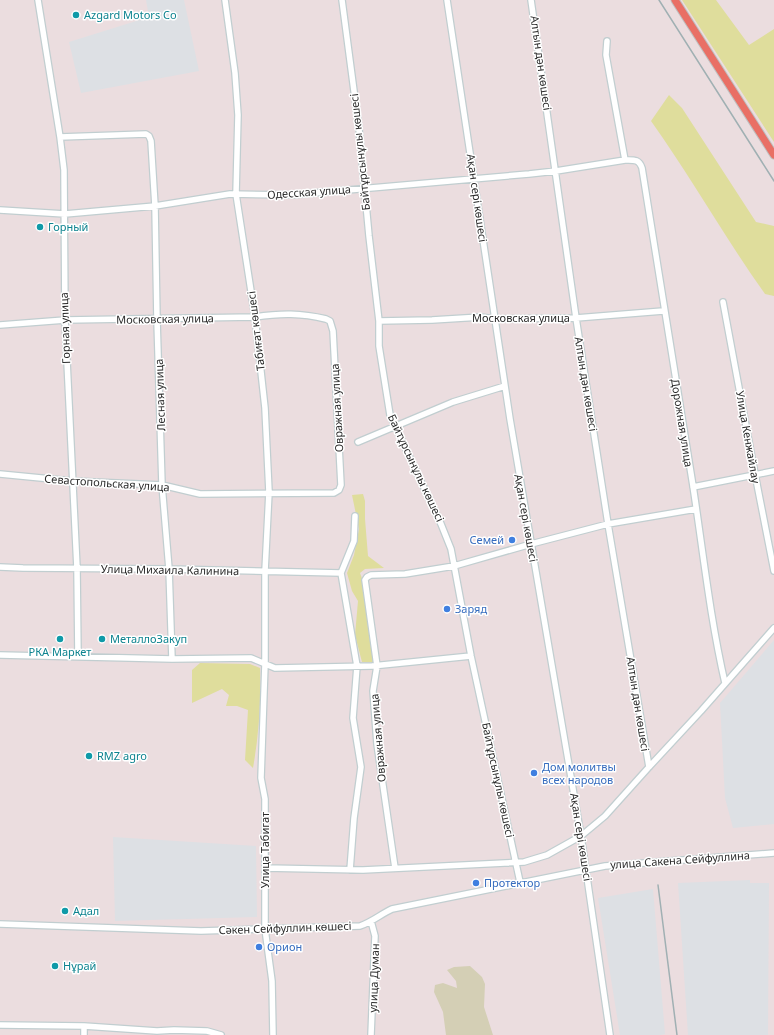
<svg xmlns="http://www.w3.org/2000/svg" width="774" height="1035" viewBox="0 0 774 1035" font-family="'Noto Sans',sans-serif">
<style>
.industrial{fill:#dde0e4}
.green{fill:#dfdd9c}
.cemetery{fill:#d4cfb5}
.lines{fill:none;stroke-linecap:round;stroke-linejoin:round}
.minor-casing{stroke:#c1ced0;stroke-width:8}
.major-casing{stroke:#bfbfbf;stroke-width:9}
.minor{stroke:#fff;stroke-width:5.5}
.major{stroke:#e96f65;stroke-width:7}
.rail{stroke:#a0b0b3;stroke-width:1.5}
.culture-dot{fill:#0f9aa8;stroke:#fff;stroke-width:1.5}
.shop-dot{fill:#3f7fe0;stroke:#fff;stroke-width:1.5}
.labels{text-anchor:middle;stroke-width:3;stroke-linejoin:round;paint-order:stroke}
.culture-label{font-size:11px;fill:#0d838f;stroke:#fff;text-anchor:start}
.street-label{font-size:11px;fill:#2a2a2a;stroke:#fff}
.shop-label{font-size:11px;fill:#366cbe;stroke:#fff;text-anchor:start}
</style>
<rect width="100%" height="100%" fill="#ebdddf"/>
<!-- industrial -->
<path class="industrial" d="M146 0H184L199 71 81 93 69 42 149 17Z
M774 640V824L733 828 725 798 720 703Z
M113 837 256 846 257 917 115 921Z
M750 880V883H769L768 1035H688L678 883Z
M653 889 665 1034 661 1035H620L598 898Z"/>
<!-- green -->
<path class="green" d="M682 0H716L749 45 774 29V142Z
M669 95 682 108 756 222 774 226V296L765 294C725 238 691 177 651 121Z
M363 494 365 501V519L368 556 384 568 365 569 360 573 364 584 368 627 373 662H362L355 635 358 601 352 591 347 573 354 555 359 529 352 495Z
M200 663 250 664 260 668C261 702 259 734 253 768L245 760 248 710 237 706H226L229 695 222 689 192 703V670Z"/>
<!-- cemetery -->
<path class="cemetery" d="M470 966 482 977 485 984 484 1007 493 1035H446L443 1012 434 992 435 985 443 983 457 988 456 981 447 970 454 967Z"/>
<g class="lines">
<!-- minor casing -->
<g class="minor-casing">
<path id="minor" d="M38 0 60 137 64 170 65 320 77 568 78 657
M225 0 235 73 238 115 236 194 255 317 265 408 269 492 265 571V664L261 778 265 799V929L272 981 273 1035
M342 0 359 129 369 236 379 321V346L390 415 441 524 451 549 471 656 520 882
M447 0 510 419 581 836 610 1035
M531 0 576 318 608 524 649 767
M607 41 606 55 625 160
M60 137 146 134 149 136 151 141 155 206 157 320 162 485 169 569 172 659
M0 210 65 214 155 206 230 194 291 195 529 174 556 171 625 160C634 160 639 159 642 168 658 274 675 380 693 486 703 551 710 618 725 683
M723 302 755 474 774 571
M379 321 432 320 481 317 495 319 576 318 663 311
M0 325 65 320 255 317C281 313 301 313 326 319L330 321 333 331 341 485 339 490 334 493 200 494 162 485 72 481 0 474
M358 442 453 402 505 386
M693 487 774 471
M0 567 23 568 169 569 341 573
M0 655 172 659 251 658 275 668 372 666 471 656
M265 868 363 870 524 862 547 855 581 836 605 816 649 767 701 711 774 628
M395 868 377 744 373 691 377 666 365 580 367 577 371 575 405 574 454 566 531 544 608 524 696 509
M350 870 354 818 361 767 353 718 357 666 341 573 354 541 355 516
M371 921 375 936 371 1035
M0 924 201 931 360 926C372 922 381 914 392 909L605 866 774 853
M0 1025 84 1026 157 1031 174 1030 207 1031 221 1035
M84 1035V1026"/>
</g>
<!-- major casing -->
<g class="major-casing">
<path id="major" d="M675 0 774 155"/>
</g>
<!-- minor -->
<use href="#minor" class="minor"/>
<!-- major -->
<use href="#major" class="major"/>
<!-- rail -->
<path class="rail" d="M659 0 774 181
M658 885 677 1035"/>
</g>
<!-- markers -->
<g class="culture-dot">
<circle cx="76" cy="15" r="4"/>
<circle cx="40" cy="227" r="4"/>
<circle cx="60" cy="639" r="4"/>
<circle cx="102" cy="639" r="4"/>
<circle cx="89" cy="756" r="4"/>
<circle cx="65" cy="911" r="4"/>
<circle cx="55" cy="966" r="4"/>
</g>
<g class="shop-dot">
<circle cx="512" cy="540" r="4"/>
<circle cx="447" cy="609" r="4"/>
<circle cx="534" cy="773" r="4"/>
<circle cx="476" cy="883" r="4"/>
<circle cx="259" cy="947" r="4"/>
</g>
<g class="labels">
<!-- culture labels -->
<g class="culture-label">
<text x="84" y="19">Azgard Motors Co</text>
<text x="48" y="231">Горный</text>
<text x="110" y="643">МеталлоЗакуп</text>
<text x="60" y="656" text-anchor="middle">РКА Маркет</text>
<text x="97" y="760">RMZ agro</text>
<text x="73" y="915">Адал</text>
<text x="63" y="970">Нұрай</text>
</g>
<!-- street labels -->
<g class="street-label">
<text transform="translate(541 63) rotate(82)" y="4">Алтын дән көшесі</text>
<text transform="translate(360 152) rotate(-96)" y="4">Байтұрсынұлы көшесі</text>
<text transform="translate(309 192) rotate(-4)" y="4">Одесская улица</text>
<text transform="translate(477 198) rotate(82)" y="4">Ақан сері көшесі</text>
<text x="521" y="322">Московская улица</text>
<text transform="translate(165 319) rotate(-1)" y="4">Московская улица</text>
<text transform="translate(65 328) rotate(-92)" y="4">Горная улица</text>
<text transform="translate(256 331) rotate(-97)" y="4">Табиғат көшесі</text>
<text transform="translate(586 384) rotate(81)" y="4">Алтын дән көшесі</text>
<text transform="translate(160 395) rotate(-92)" y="4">Лесная улица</text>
<text transform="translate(337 408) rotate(-93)" y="4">Овражная улица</text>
<text transform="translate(682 423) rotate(81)" y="4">Дорожная улица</text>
<text transform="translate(748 437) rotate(80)" y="4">Улица Кенжайлау</text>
<text transform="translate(416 468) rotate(65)" y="4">Байтұрсынұлы көшесі</text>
<text transform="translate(107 483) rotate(4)" y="4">Севастопольская улица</text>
<text transform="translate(526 518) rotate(80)" y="4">Ақан сері көшесі</text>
<text transform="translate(170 570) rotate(1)" y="4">Улица Михаила Калинина</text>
<text transform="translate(638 704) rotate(81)" y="4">Алтын дән көшесі</text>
<text transform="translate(378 738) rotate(-95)" y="4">Овражная улица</text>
<text transform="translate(498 780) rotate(78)" y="4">Байтұрсынұлы көшесі</text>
<text transform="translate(581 837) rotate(81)" y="4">Ақан сері көшесі</text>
<text transform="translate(265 850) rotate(-90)" y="4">Улица Табигат</text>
<text transform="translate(680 860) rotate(-4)" y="4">улица Сакена Сейфуллина</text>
<text transform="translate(285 928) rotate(-2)" y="4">Сәкен Сейфуллин көшесі</text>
<text transform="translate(374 978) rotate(-88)" y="4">улица Думан</text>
</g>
<!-- shop labels -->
<g class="shop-label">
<text x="504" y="544" text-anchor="end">Семей</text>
<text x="455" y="613">Заряд</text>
<text x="542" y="771">Дом молитвы<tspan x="542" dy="13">всех народов</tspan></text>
<text x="484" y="887">Протектор</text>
<text x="267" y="951">Орион</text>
</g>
</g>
</svg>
